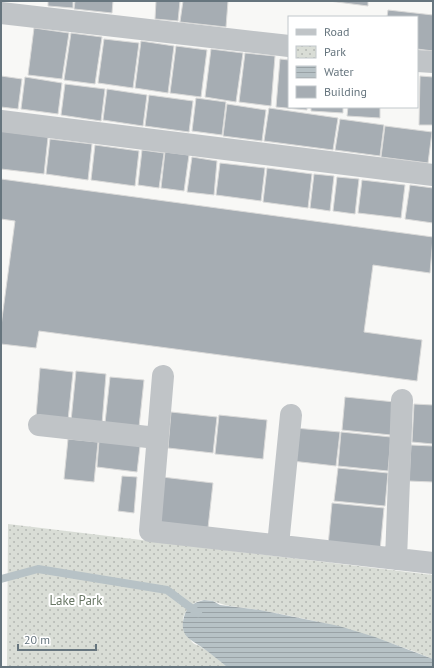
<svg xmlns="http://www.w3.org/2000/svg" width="434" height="668" viewBox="0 0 434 668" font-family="'PT Sans',sans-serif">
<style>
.park{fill:url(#park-dots)}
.water{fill:url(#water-rules)}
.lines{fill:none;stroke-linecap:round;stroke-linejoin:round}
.stream{stroke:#b7c2c6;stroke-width:8}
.building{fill:#a6adb3;stroke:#dadad9}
.minor{stroke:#c0c4c7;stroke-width:22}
.labels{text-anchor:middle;stroke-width:4;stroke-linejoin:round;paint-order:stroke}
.park-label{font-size:13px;fill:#697765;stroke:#fff}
</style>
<defs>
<pattern id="park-dots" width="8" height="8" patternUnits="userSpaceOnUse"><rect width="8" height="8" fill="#d9ddd6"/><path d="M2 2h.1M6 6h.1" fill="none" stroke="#b4b8b3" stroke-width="1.8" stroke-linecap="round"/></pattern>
<pattern id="water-rules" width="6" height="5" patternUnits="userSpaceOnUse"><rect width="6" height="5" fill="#b7c2c6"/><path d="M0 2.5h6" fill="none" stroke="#99a2a6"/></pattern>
</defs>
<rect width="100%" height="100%" fill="#f8f8f6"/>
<!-- park -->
<path class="park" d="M8 524 433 575V659C368 632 301 615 231 606 222 605 214 600 205 600 195 600 186 608 183 618 182 624 188 638 193 643 195 645 199 645 201 647 210 652 219 660 227 667H7Z"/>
<!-- water -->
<path class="water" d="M204 600 213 601 220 605 260 610 339 626 375 637 433 659V667H227C219 660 211 654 203 648 190 639 179 636 184 617 186 607 195 602 204 600Z"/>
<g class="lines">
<!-- stream -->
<path class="stream" d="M1 579 38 569 167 590 198 613"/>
</g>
<!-- building -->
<path class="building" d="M48 1H73V8L48 6Z
M75 1H113L112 13 74 9Z
M156 1H180L178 21 155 19Z
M183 1H228L226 27 180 22Z
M329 1H368V6Z
M388 10 433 15V51L417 49V17H387Z
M34 28 69 33 62 79 28 75Z
M71 33 102 37 95 84 64 80Z
M104 39 139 43 133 88 98 83Z
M141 41 174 46 168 93 135 88Z
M176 46 207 50 201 97 170 93Z
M211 49 243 53 236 102 205 97Z
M245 53 275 56 271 106 239 102Z
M280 59 289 60V107H307V110L276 107Z
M1 76 22 79 18 109 1 107Z
M420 76 433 77V125H419Z
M25 77 62 83 58 114 21 109Z
M65 84 105 89 101 121 61 115Z
M107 89 147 95 143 126 103 120Z
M149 95 193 101 189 132 145 126Z
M196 98 226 102 222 135 192 131Z
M227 104 266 110 262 141 223 136Z
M311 107H343V113L311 111Z
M348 107H380V118L347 116Z
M269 108 338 118 333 150 264 141Z
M340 119 384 125 380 156 335 150Z
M385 126 432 132 428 163 381 157Z
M1 131 48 137 44 174 1 169Z
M50 139 92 144 88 180 46 174Z
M95 145 139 151 135 186 91 180Z
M142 150 164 153 159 188 138 185Z
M165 152 189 155 184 191 161 188Z
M192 157 217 161 214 195 187 192Z
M220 163 265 168 261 201 216 195Z
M267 168 312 174 308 208 263 202Z
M314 174 334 176 330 211 310 208Z
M337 177 359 179 355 214 333 211Z
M1 179 433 237 430 273 373 265 364 332 422 340 417 381 39 331 36 348 1 344V326L15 221 1 219Z
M362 180 405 185 401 218 358 213Z
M410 185 433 188V223L405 219Z
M40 368 73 372 68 420 36 417Z
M76 371 106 374 102 424 71 421Z
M110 377 144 380 139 427 105 423Z
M345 397 395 402 391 435 342 430Z
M414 404 433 405V444L412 442Z
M171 412 217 417 213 453 168 448Z
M219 415 267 420 263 459 215 454Z
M295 428 340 432 336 466 292 461Z
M341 432 391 437 388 471 338 466Z
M68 439 98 442 94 482 64 479Z
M99 441 140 446 137 472 97 467Z
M411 445 433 446V482L409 481Z
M338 468 388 473 385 506 334 501Z
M122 476 137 477 134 513 118 511Z
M162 477 213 483 208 528 158 522Z
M332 503 384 508 380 551 328 546Z"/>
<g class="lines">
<!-- minor -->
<path class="minor" d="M1 13 289 46
M417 61 433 62
M1 121 433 175
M163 376 150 531 433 563
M39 425 157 438
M278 545 291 415
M396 559 402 400"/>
</g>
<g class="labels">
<!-- park labels -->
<g class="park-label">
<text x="76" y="605">Lake Park</text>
</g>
</g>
<!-- border -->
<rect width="434" height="668" fill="none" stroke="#66757e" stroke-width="4"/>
<!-- legend -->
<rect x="288" y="16" width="130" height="92" fill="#ffffff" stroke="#c2c8cb"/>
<rect x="296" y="29" width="20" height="6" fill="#c0c4c7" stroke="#c2c8cb"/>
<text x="324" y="36" font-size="12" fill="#66757e">Road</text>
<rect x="296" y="46" width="20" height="12" fill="url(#park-dots)" stroke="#c2c8cb"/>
<text x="324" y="56" font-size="12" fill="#66757e">Park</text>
<rect x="296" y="66" width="20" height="12" fill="url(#water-rules)" stroke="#c2c8cb"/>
<text x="324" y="76" font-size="12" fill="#66757e">Water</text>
<rect x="296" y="86" width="20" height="12" fill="#a6adb3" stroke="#c2c8cb"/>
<text x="324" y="96" font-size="12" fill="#66757e">Building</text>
<!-- scale -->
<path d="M18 644v6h78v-6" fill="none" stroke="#66757e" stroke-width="2"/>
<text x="24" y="644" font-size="12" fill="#66757e" stroke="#ffffff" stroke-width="3" paint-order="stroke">20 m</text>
</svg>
